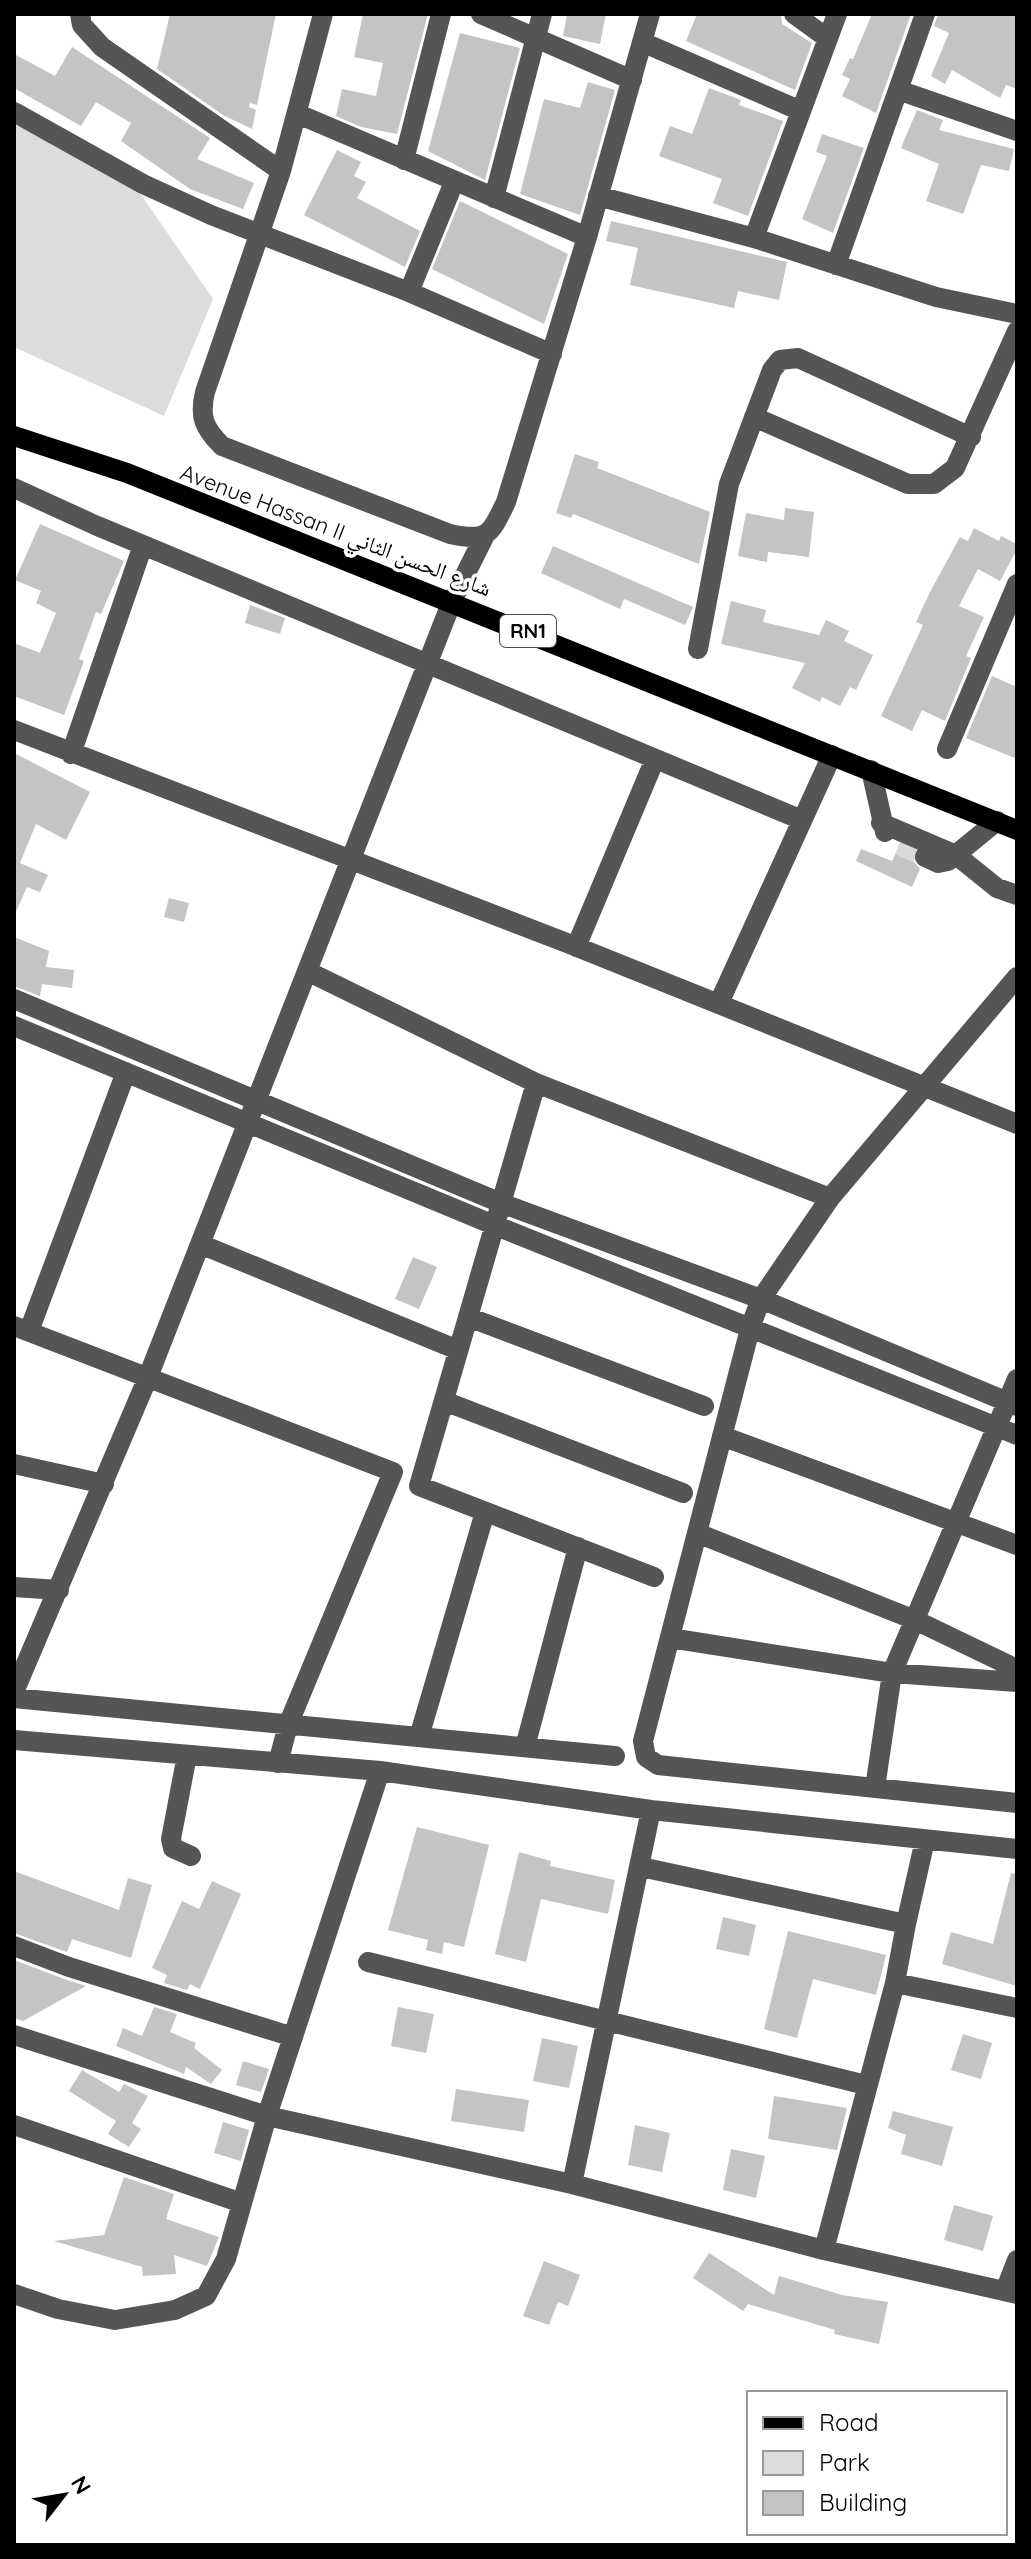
<svg xmlns="http://www.w3.org/2000/svg" width="1031" height="2559" viewBox="0 0 1031 2559" font-family="Quicksand,'Noto Naskh Arabic',sans-serif">
<style>
.green{fill:#dcdcdc}
.building{fill:#c4c4c4}
.lines{fill:none;stroke-linecap:round;stroke-linejoin:round}
.minor-tunnel{stroke:#d9d9d9;stroke-width:20;stroke-dasharray:20 10;stroke-linecap:butt}
.minor{stroke:#555;stroke-width:20}
.major{stroke:#000;stroke-width:20}
.labels{text-anchor:middle;stroke-width:7;stroke-linejoin:round;paint-order:stroke}
.shield{fill:#fff;stroke:#4c4c4c;stroke-width:2}
.shield-label{font-size:20px;font-weight:bold;fill:#000}
.street-label{font-size:22px;fill:#000;stroke:#fff}
</style>
<rect width="100%" height="100%" fill="#fff"/>
<!-- green -->
<path class="green" d="M14 124 135 186 213 299 164 416 14 347Z"/>
<!-- building -->
<path class="building" d="M170 14H276L257 105 250 103 249 107 256 110 252 129 223 115 157 69Z
M363 14H428L397 134 361 127 336 116 342 89 376 96 383 63 354 57Z
M567 14H606L600 44 563 36Z
M697 14H781L782 24 812 43 795 90 686 41Z
M872 14H911L876 113 842 96 850 79 842 75 850 58 853 59Z
M938 14H1017V89L1006 85 1000 98 952 70 945 84 931 76 949 33 934 26Z
M460 33 520 48 485 180 428 151Z
M72 47 210 138 197 159 254 183 243 209 190 189 121 141 131 123 96 102 81 126 14 88V54L55 76Z
M588 82 615 90 580 215 520 194 544 99 580 108Z
M709 88 741 100 739 105 783 121 748 216 713 203 722 179 659 156 670 126 692 134Z
M917 110 943 120 939 130 1014 149 1009 171 981 165 963 214 926 201 939 164 901 148Z
M822 134 864 148 833 233 802 219 827 156 816 152Z
M337 150 361 162 354 176 366 182 357 198 420 231 405 267 304 215Z
M460 201 568 254 544 324 432 269Z
M611 221 787 262 779 300 738 291 734 308 630 285 638 248 606 241Z
M575 454 599 462 597 468 710 512 699 564 573 514 571 518 556 513Z
M785 508 814 512 809 557 768 552 767 562 738 556 746 513 784 520Z
M40 524 124 561 101 614 96 612 79 659 84 661 64 715 14 696V643L40 653 56 613 36 603 41 591 15 580Z
M974 528 999 541 1001 536 1017 544V549L1000 581 978 569 959 606 984 617 966 656 971 658 945 721 922 710 912 731 881 716 923 625 916 622 930 592 960 537 968 541Z
M553 546 693 607 685 625 624 599 620 609 541 573Z
M731 601 766 610 763 622 819 635 826 620 849 631 844 641 873 655 856 690 850 687 840 706 822 697 820 702 792 688 805 663 721 644Z
M250 605 285 618 280 634 245 623Z
M992 676 1017 687V759L966 738Z
M14 753 90 792 66 840 36 824 20 863 48 875 40 892 27 887 14 916Z
M900 845 914 851 912 859 920 869 912 887 856 861 861 849 892 861Z
M169 898 189 903 184 922 164 917Z
M14 937 49 951 46 967 74 970 72 988 42 984 40 996 14 986Z
M413 1257 437 1267 419 1309 395 1299Z
M417 1827 489 1845 464 1947 444 1942 442 1954 426 1950 428 1940 388 1930Z
M519 1852 551 1861 550 1866 615 1880 608 1914 541 1899 526 1962 495 1954Z
M14 1871 119 1910 128 1878 152 1885 131 1958 72 1939 67 1952 14 1933Z
M1011 1873 1017 1874V1986L942 1964 951 1932 993 1944Z
M212 1881 241 1894 200 1989 190 1984 187 1990 164 1983 167 1975 152 1968 182 1901 199 1909Z
M723 1917 756 1925 749 1956 716 1949Z
M788 1931 886 1955 876 1995 813 1979 797 2038 764 2029Z
M14 1960 64 1979 86 1986 23 2021 14 2018Z
M154 2007 177 2014 170 2032 196 2043 194 2048 222 2070 211 2084 186 2067 184 2074 116 2046 123 2028 142 2036Z
M398 2007 434 2014 426 2053 391 2046Z
M963 2034 992 2043 981 2079 951 2070Z
M542 2038 578 2046 569 2088 533 2081Z
M243 2061 269 2069 261 2092 236 2085Z
M82 2070 119 2092 124 2084 148 2096 132 2123 141 2129 129 2147 108 2134 116 2121 69 2091Z
M456 2089 529 2100 524 2132 451 2121Z
M774 2096 847 2108 837 2150 768 2139Z
M893 2111 953 2127 942 2166 901 2154 906 2135 888 2128Z
M223 2122 249 2130 241 2161 214 2153Z
M635 2125 670 2133 662 2172 628 2165Z
M731 2149 765 2156 756 2198 723 2190Z
M124 2177 174 2194 166 2219 219 2237 207 2266 174 2255 176 2274 143 2276 142 2267 54 2241 104 2235Z
M954 2205 993 2216 983 2251 944 2240Z
M709 2253 774 2295 779 2276 842 2295 888 2302 879 2344 834 2334 835 2330 748 2304 743 2311 693 2278Z
M544 2261 580 2275 568 2306 558 2302 549 2325 523 2316Z"/>
<g class="lines">
<!-- minor-tunnel -->
<path class="minor-tunnel" d="M899 845 925 857"/>
<!-- minor -->
<path class="minor" d="M80 14 82 25 102 47 281 171
M323 14 281 171 205 392C199 417 204 428 222 446L450 534C488 542 490 535 506 502L587 237 650 14
M481 14 632 80
M794 14 827 38
M642 42 801 111
M898 90 1017 131
M14 112 143 184 211 215 409 292 552 354
M298 114 587 237
M404 160 441 14
M598 196 754 238 936 297 1017 314
M494 198 542 14
M754 238 837 14
M836 265 925 14
M409 292 454 182
M754 417 908 484H934L955 468 1017 331
M14 488 95 525 802 820
M698 649 729 484 772 370 780 360 798 358 971 437
M14 730 567 943 1017 1124
M947 749 1017 584
M71 754 143 545
M871 770 885 832
M881 823 956 855 997 888 1017 895
M925 857 938 863 948 861 997 821
M576 947 655 759
M307 971 536 1083
M1017 977 830 1198 761 1299 751 1325 643 1741 646 1757 658 1765 1017 1803
M14 999 501 1203 761 1299 1017 1406
M719 1003 832 755
M14 1026 494 1225 1017 1435
M200 1244 458 1350
M468 1317 704 1406
M14 1326 393 1472 288 1725 278 1763
M29 1331 126 1072
M444 1401 683 1493
M722 1436 1017 1545
M14 1464 104 1484
M697 1533 915 1620 1017 1669
M654 1577 419 1486 536 1083 830 1198
M14 1587 59 1590
M670 1638 892 1673 1017 1682
M14 1692 148 1377 452 601 484 537
M14 1698 615 1756
M419 1737 485 1512
M14 1740 380 1771 651 1810 1017 1849
M525 1747 578 1547
M187 1755 171 1839 173 1848 191 1856
M875 1788 892 1673 1017 1379
M641 1867 906 1924 895 1983 824 2250
M906 1924 925 1840
M14 1946 69 1967 293 2037
M368 1962 866 2085
M895 1983 1017 2008
M14 2035 267 2116 572 2184 824 2250 1017 2294
M14 2125 242 2203
M572 2184 651 1810
M1005 2291 1017 2260
M14 2294 58 2309 115 2320 175 2310 206 2296 226 2259 267 2116 380 1771"/>
<!-- major -->
<path class="major" d="M14 436 127 473 1017 830"/>
</g>
<g class="labels">
<!-- shield labels -->
<rect class="shield" x="500" y="615" width="56" height="32" rx="6"/>
<g class="shield-label">
<text x="528" y="638">RN1</text>
</g>
<!-- street labels -->
<g class="street-label">
<text transform="translate(336 530) rotate(21)" y="8">Avenue Hassan II شارع الحسن الثاني</text>
</g>
</g>
<!-- border -->
<rect width="1031" height="2559" fill="none" stroke="#000000" stroke-width="32"/>
<!-- legend -->
<rect x="747" y="2391" width="260" height="144" fill="#ffffff" stroke="#999999" stroke-width="2"/>
<rect x="763" y="2417" width="40" height="12" fill="#000000" stroke="#999999" stroke-width="2"/>
<text x="819" y="2431" font-size="24" fill="#000000">Road</text>
<rect x="763" y="2451" width="40" height="24" fill="#dcdcdc" stroke="#999999" stroke-width="2"/>
<text x="819" y="2471" font-size="24" fill="#000000">Park</text>
<rect x="763" y="2491" width="40" height="24" fill="#c4c4c4" stroke="#999999" stroke-width="2"/>
<text x="819" y="2511" font-size="24" fill="#000000">Building</text>
<!-- north arrow -->
<g transform="translate(64 2495) rotate(59)" stroke="#ffffff" stroke-width="6" paint-order="stroke">
<path d="M0-6L14 30L0 20L-14 30Z" fill="#000000"/>
<text y="-12" font-size="22" font-weight="bold" text-anchor="middle" fill="#000000">N</text>
</g>
</svg>
